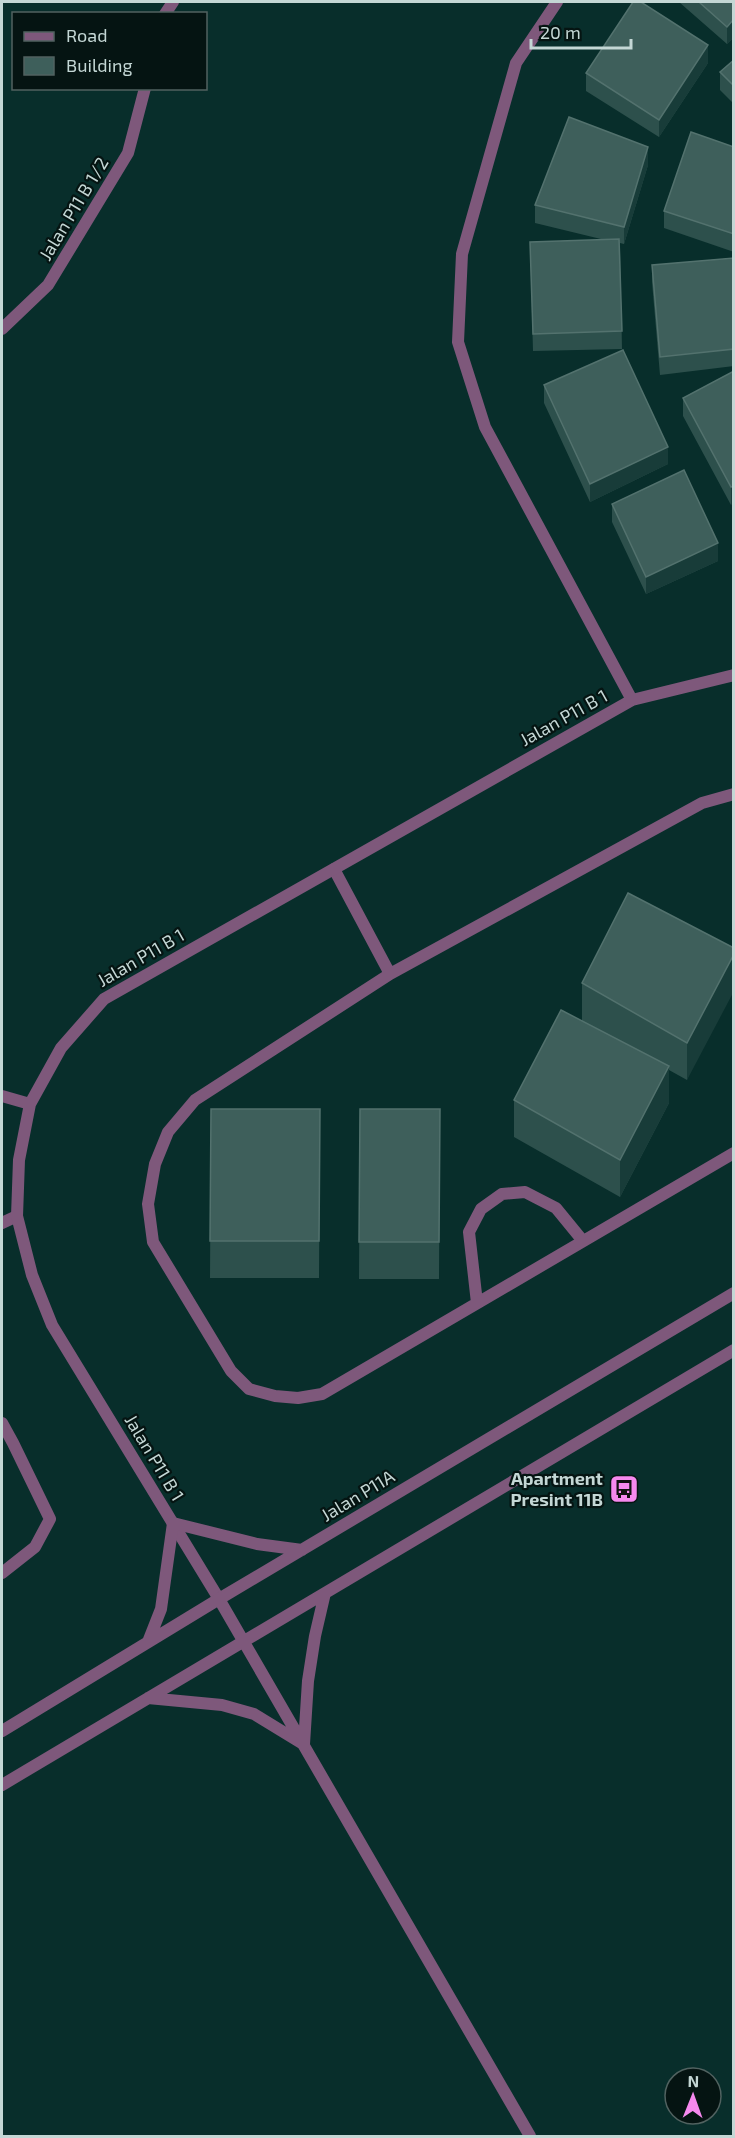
<svg xmlns="http://www.w3.org/2000/svg" width="735" height="2138" viewBox="0 0 735 2138" font-family="'Exo 2',sans-serif">
<style>
.lines{fill:none;stroke-linecap:round;stroke-linejoin:round}
.service{stroke:#7e587b;stroke-width:12}
.minor{stroke:#7e587b;stroke-width:12}
.tertiary{stroke:#7e587b;stroke-width:12}
.wall{fill:#2d504c}
.shaded-wall{fill:#183c39}
.building{fill:#3e5f5b;stroke:#53726e;stroke-width:1.5}
.labels{text-anchor:middle;stroke-width:4.5;stroke-linejoin:round;paint-order:stroke}
.street-label{font-size:18px;fill:#c4d7d5;stroke:#051412}
.poi-label{font-size:18px;font-weight:bold;fill:#c4d7d5;stroke:#051412;text-anchor:end}
</style>
<rect width="100%" height="100%" fill="#082e2b"/>
<g class="lines">
<!-- service -->
<path class="service" d="M734 794 702 803 390 974 195 1100 168 1132 155 1164 148 1204 153 1242 231 1371 249 1389 275 1396 298 1398 322 1394 734 1153
M334 869 390 974
M2 1223 17 1216
M477 1303 469 1232 481 1209 502 1194 525 1192 556 1208 583 1241
M2 1423 13 1443 50 1519 35 1547 2 1573"/>
<!-- minor -->
<path class="minor" d="M557 2 516 63 462 254 458 342 485 427 632 700
M165 14 173 2
M2 329 48 285 128 153 145 88
M2 1096 30 1104
M219 1599 52 1325 32 1275 17 1216 19 1160 30 1104 61 1048 104 999 632 700 734 675"/>
<!-- tertiary -->
<path class="tertiary" d="M219 1599 530 2136
M148 1642 161 1609 173 1523 257 1544 302 1550
M148 1698 222 1705 254 1714 303 1744
M2 1731 219 1599 734 1293
M304 1744 308 1681 315 1636 325 1593
M2 1785 734 1350"/>
</g>
<!-- wall -->
<path class="wall" d="M679 2H734V37L727 44Z
M734 60V104L720 90V72Z
M708 63 659 137 586 91V73Z
M734 147V252L664 228V211Z
M648 165 624 244 620 243 622 349 533 351 530 242 605 240 535 223V205Z
M734 258V366L660 375 652 282V265Z
M734 371 731 505 683 416V398Z
M544 385 668 464 590 502 544 403Z
M612 504 718 561 646 594 612 522Z
M734 948 687 1080 669 1070V1103L620 1197 514 1137V1100L582 1020V983Z
M211 1109H320L319 1278H210Z
M360 1109H440L439 1279H359Z"/>
<!-- shaded-wall -->
<path class="shaded-wall" d="M734 19V37L727 44V27Z
M708 45V63L659 137V120Z
M648 147V165L624 244V227Z
M668 447V464L590 502V484Z
M734 486V503L731 505V487Z
M718 543V561L646 594V577Z
M734 954V991L687 1080V1043Z
M669 1066V1103L620 1197V1160Z"/>
<!-- building -->
<path class="building" d="M633 2H641L708 45 659 120 586 73Z
M699 2H734V19L727 27Z
M734 60V86L720 72Z
M569 117 648 147 624 227 535 205Z
M691 132 734 147V234L664 211Z
M619 239 622 331 533 334 530 242Z
M734 258V349L660 357 652 265Z
M623 350 668 447 590 484 544 385Z
M734 371V486L731 487 683 398Z
M684 470 718 543 646 577 612 504Z
M628 893 734 948V954L687 1043 582 983Z
M561 1010 669 1066 620 1160 514 1100Z
M211 1109H320L319 1241H210Z
M360 1109H440L439 1242H359Z"/>
<!-- icons -->
<defs>
<g id="bus-square" transform="scale(1.5)"><rect x="-9" y="-9" width="18" height="18" rx="4" fill="#f689ee" stroke="#051412"/><path d="M-5-6H5V4H4V6H2V4H-2V6H-4V4H-5ZM-3.5-4V0h7V-4ZM-3.5 1.2v1.5H-2V1.2ZM2 1.2v1.5H3.5V1.2Z" fill="#111"/></g>
</defs>
<g fill-rule="evenodd">
<use href="#bus-square" x="624" y="1489"/>
</g>
<g class="labels">
<!-- street labels -->
<g class="street-label">
<text transform="translate(74 209) rotate(-59)" y="6">Jalan P11 B 1/2</text>
<text transform="translate(564 718) rotate(-29)" y="6">Jalan P11 B 1</text>
<text transform="translate(141 958) rotate(-30)" y="6">Jalan P11 B 1</text>
<text transform="translate(154 1458) rotate(59)" y="6">Jalan P11 B 1</text>
<text transform="translate(358 1496) rotate(-31)" y="6">Jalan P11A</text>
</g>
<!-- poi labels -->
<g class="poi-label">
<text x="603" y="1485">Apartment<tspan x="603" dy="21">Presint 11B</tspan></text>
</g>
</g>
<!-- border -->
<rect width="735" height="2138" fill="none" stroke="#c4d7d5" stroke-width="6"/>
<!-- legend -->
<rect x="12" y="12" width="195" height="78" fill="#051412" stroke="#516260" stroke-width="1.5"/>
<rect x="24" y="32" width="30" height="9" fill="#7e587b" stroke="#516260" stroke-width="1.5"/>
<text x="66" y="42" font-size="18" fill="#c4d7d5">Road</text>
<rect x="24" y="57" width="30" height="18" fill="#3e5f5b" stroke="#516260" stroke-width="1.5"/>
<text x="66" y="72" font-size="18" fill="#c4d7d5">Building</text>
<!-- north arrow -->
<g transform="translate(693 2096) rotate(1)"><circle r="28" fill="#051412" stroke="#516260" stroke-width="1.5"/>
<path d="M0-4.5L10 22L0 15L-10 22Z" fill="#f689ee"/>
<text y="-9" font-size="16" font-weight="bold" text-anchor="middle" fill="#c4d7d5">N</text>
</g>
<!-- scale -->
<path d="M531 39v9h100v-9" fill="none" stroke="#c4d7d5" stroke-width="3"/>
<text x="540" y="39" font-size="18" fill="#c4d7d5" stroke="#051412" stroke-width="4.5" paint-order="stroke">20 m</text>
</svg>
